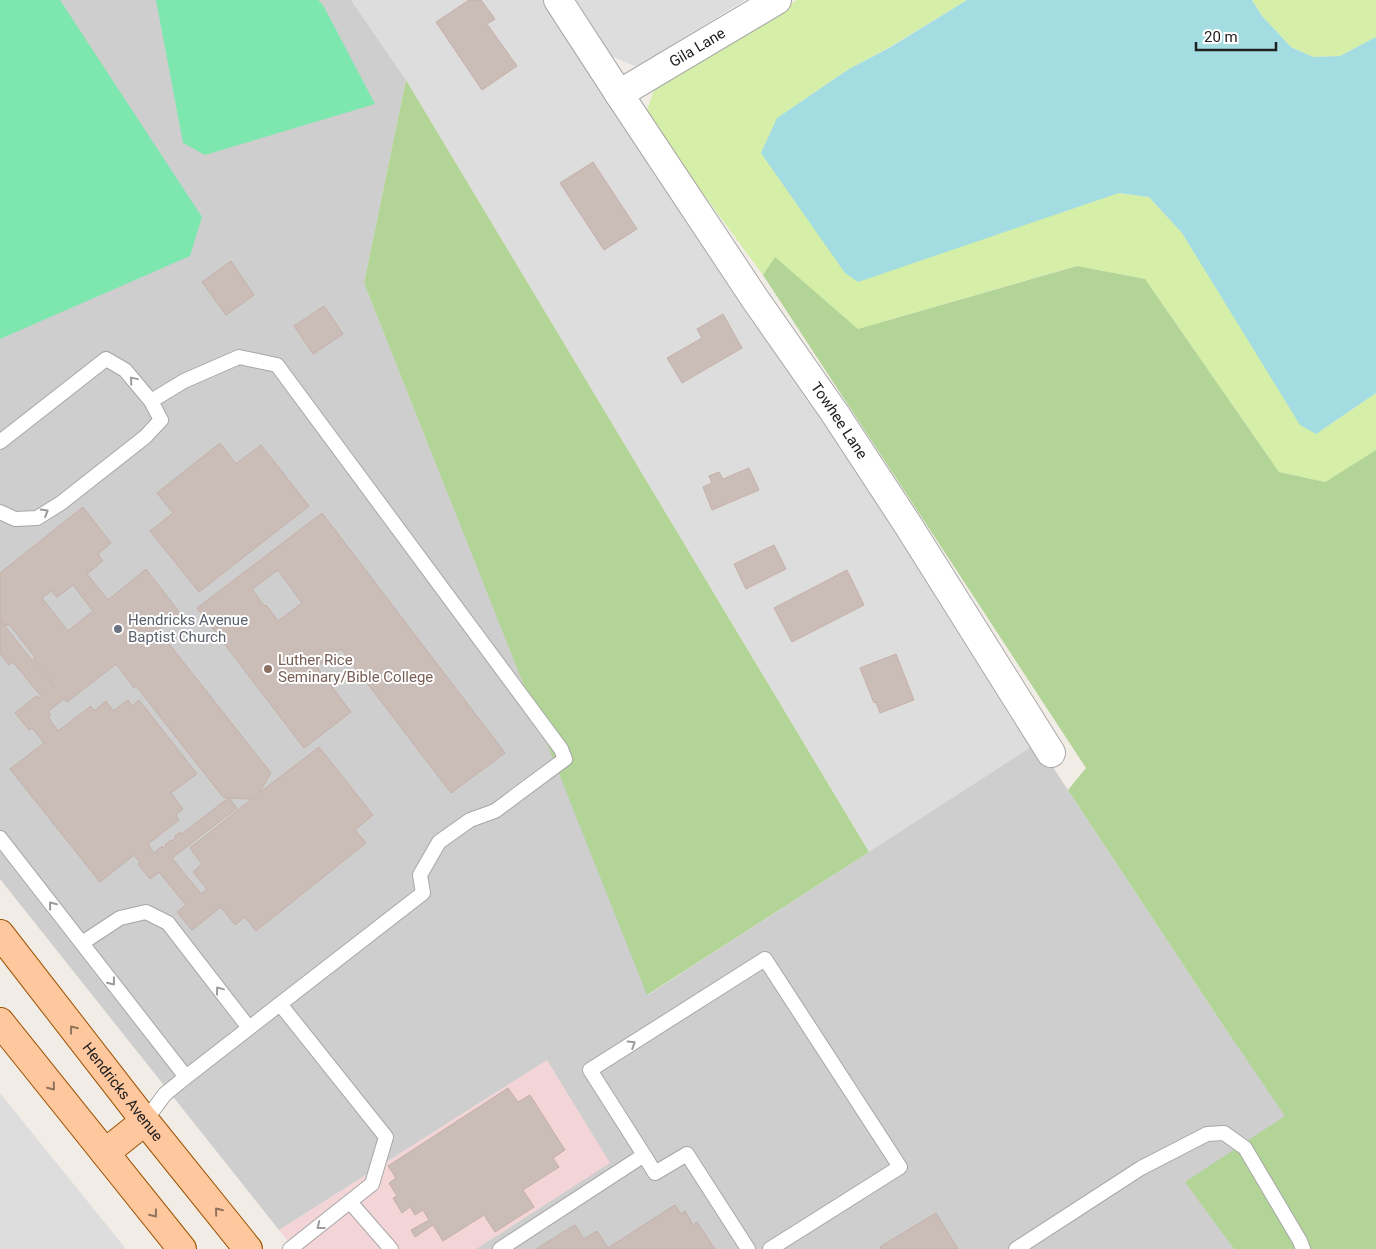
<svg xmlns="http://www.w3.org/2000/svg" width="1376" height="1249" viewBox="0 0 1376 1249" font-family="Roboto,sans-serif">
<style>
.residential{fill:#dedddd}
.commercial{fill:#f3d4d7}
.religious{fill:#cecece}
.grass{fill:#d5efa8}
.forest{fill:#b2d497}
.pitch{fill:#7ee6af}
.water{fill:#a3dde2}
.building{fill:#cabdb8;stroke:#c4b0a7;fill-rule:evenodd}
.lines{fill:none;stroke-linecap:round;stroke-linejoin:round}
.service-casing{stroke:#a7a7a7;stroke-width:16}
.minor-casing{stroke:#a7a7a7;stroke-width:30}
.primary-casing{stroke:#9c5200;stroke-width:30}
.service{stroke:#fff;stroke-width:14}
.minor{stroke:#fff;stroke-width:28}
.primary{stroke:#ffc79d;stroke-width:28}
.oneway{stroke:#9b9b9b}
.oneway2{stroke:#90745e}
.worship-dot{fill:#6b7280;stroke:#fff;stroke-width:2}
.education-dot{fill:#8d6e63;stroke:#fff;stroke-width:2}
.labels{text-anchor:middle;stroke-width:4;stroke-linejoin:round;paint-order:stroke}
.street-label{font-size:15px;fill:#202020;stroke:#fff}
.worship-label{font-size:15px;fill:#5b616d;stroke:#fff;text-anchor:start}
.education-label{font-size:15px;fill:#785e54;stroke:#fff;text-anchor:start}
</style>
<rect width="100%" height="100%" fill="#f1ece6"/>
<!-- residential -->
<path class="residential" d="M351 0H549L1037 743 869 852 406 80Z
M576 0H745L637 67 611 56Z
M0 1093 126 1249H0Z"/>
<!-- commercial -->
<path class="commercial" d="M547 1060 611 1163 476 1249H294L279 1230Z"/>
<!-- religious -->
<path class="religious" d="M0 0H351L406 80 364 283 648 995 1037 743 1223 1025 1286 1116 1186 1182 1234 1249H476L610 1163 547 1060 279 1230 0 879Z"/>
<!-- grass -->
<path class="grass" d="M797 0H967L888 48 849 69 777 118 1119 193 1149 197 1182 233 1316 434 1376 393V450L1325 482 1279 472 1145 279 1076 266 858 329 775 258 763 275 645 115 656 85Z
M1252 0H1376V37L1340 56 1313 57 1291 47 1262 16Z"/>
<!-- forest -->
<path class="forest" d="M406 80 869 852 647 995 364 283Z
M775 257 858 329 1077 266 1145 279 1279 472 1325 482 1376 450V1249H1234L1185 1182 1285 1116 1223 1025 1068 790 1086 768 763 275Z"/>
<!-- pitch -->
<path class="pitch" d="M0 0H60L202 217 190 256 0 339Z
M156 0H318L323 5 375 104 205 155 183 143Z"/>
<!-- water -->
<path class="water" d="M967 0H1252L1262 16 1291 47 1313 57 1340 56 1376 37V393L1316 434 1300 425 1182 233 1149 197 1119 193 858 282 845 273 761 153 777 118 849 69 889 48Z"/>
<!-- building -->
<path class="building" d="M469 0H481L495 19 487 24 517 66 482 90 436 22Z
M593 162 637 229 604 250 560 183Z
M231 261 254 295 226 315 202 282Z
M324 306 343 334 313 354 294 326Z
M723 314 742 348 682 383 667 358 702 338 697 329Z
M220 443 236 464 261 445 309 506 199 592 150 531 173 513 157 493Z
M749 468 759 490 712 510 703 487 712 483 709 476 719 472 723 479Z
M83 507 111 543 98 554 103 561 87 574 108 600 146 569 180 613 158 630 271 773 259 793 319 747 373 815 355 830 366 843 256 931 245 917 235 925 221 907 192 930 177 912 186 905 159 872 150 879 138 864 140 862 134 855 100 882 10 769 44 743 32 728 29 730 15 713 36 696 38 698 41 696 13 662 9 665 0 653V620L53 687 54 686 33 659 35 657 9 624 6 626 0 618V573ZM73 585 93 611 68 631 42 598 51 591 57 597ZM116 664 134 688 136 686 223 797 228 798 182 834 180 832 175 836 176 838 172 841 171 840 165 845 166 846 163 848 162 846 154 853 148 844 179 820 176 815 183 809 171 793 197 774 139 700 132 706 128 700 113 711 106 701 94 711 91 706 58 731 48 717 51 715 48 711 64 699 67 702ZM229 798 252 799 190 848 202 864 193 872 207 889 201 894 172 858 237 808Z
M322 513 505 753 451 793 341 649 317 667 351 712 304 748 197 608ZM278 570 302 603 278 621 266 605 264 606 252 589Z
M774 545 786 569 746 589 734 564Z
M847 570 864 605 792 642 774 608Z
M896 654 914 700 880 713 876 702 874 703 860 668Z
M508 1088 518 1102 530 1095 565 1150 553 1158 559 1167 523 1190 534 1207 495 1232 484 1215 443 1241 433 1225 415 1237 411 1230 429 1220 423 1210 415 1215 410 1207 402 1213 393 1198 397 1196 389 1183 396 1178 388 1166Z
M675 1205 681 1214 685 1211 693 1225 697 1222 715 1249H536L575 1225 584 1239 597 1231 608 1248Z
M936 1213 958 1249H881L880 1247Z"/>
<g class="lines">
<!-- service casing -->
<g class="service-casing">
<path id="service" d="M0 442 106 359 125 370 151 401 161 420 145 437 61 503 37 518 15 519 0 512
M0 838 186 1077
M82 943 120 918 146 912 168 923 249 1028
M280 1004 386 1137 372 1184 290 1249
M145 1121 165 1094 186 1077 423 893 420 875 439 842 470 820 495 811 565 759 561 749 277 365 239 357 184 381 151 401
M644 1155 590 1070 765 959 900 1167 770 1249
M350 1202 391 1249
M500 1249 644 1155 655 1173 687 1154 748 1249
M1016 1249 1141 1168 1207 1134 1224 1133 1245 1148 1300 1241 1303 1249"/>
</g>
<!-- minor casing -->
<g class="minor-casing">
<g id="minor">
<path id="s1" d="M558 0 619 94 755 299 834 412 908 525 1051 753"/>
<path id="s2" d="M619 94 777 0"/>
</g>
</g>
<!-- primary casing -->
<g class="primary-casing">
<g id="primary">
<path id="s3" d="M0 934 145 1121 248 1249"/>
<path d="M0 1022 182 1249"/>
<path d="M105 1153 145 1121"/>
</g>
</g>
<!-- service -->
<use href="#service" class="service"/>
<!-- minor -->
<use href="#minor" class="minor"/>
<!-- primary -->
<use href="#primary" class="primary"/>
</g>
<!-- one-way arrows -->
<defs><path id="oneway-chevron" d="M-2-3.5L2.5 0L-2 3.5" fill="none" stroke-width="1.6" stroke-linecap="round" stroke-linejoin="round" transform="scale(1.25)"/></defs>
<g class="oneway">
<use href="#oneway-chevron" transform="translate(133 380) rotate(-130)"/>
<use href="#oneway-chevron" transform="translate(45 512) rotate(-31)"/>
<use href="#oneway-chevron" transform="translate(52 905) rotate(-128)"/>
<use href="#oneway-chevron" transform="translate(112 982) rotate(52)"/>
<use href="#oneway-chevron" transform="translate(219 990) rotate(-127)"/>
<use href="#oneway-chevron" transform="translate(632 1044) rotate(-32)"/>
<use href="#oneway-chevron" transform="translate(320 1226) rotate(142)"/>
</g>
<g class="oneway2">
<use href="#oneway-chevron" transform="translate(73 1029) rotate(-128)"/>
<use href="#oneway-chevron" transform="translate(52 1087) rotate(51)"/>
<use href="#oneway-chevron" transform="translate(218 1211) rotate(-129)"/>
<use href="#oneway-chevron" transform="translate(154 1214) rotate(52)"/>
</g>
<!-- markers -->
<circle class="worship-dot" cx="118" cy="629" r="5"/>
<circle class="education-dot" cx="268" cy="669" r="5"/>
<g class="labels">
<!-- street labels -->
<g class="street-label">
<text dy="5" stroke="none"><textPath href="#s2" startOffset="91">Gila Lane</textPath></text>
<text dy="5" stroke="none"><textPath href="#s1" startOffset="506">Towhee Lane</textPath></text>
<text dy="5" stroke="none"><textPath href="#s3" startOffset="200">Hendricks Avenue</textPath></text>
</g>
<!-- worship labels -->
<g class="worship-label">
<text x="128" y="625">Hendricks Avenue<tspan x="128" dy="17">Baptist Church</tspan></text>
</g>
<!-- education labels -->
<g class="education-label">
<text x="278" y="665">Luther Rice<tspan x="278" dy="17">Seminary/Bible College</tspan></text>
</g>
</g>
<!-- scale -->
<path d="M1196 42v8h80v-8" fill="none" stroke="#202020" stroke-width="2.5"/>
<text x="1204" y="42" font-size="15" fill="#202020" stroke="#ffffff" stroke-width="4" paint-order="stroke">20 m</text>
</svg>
